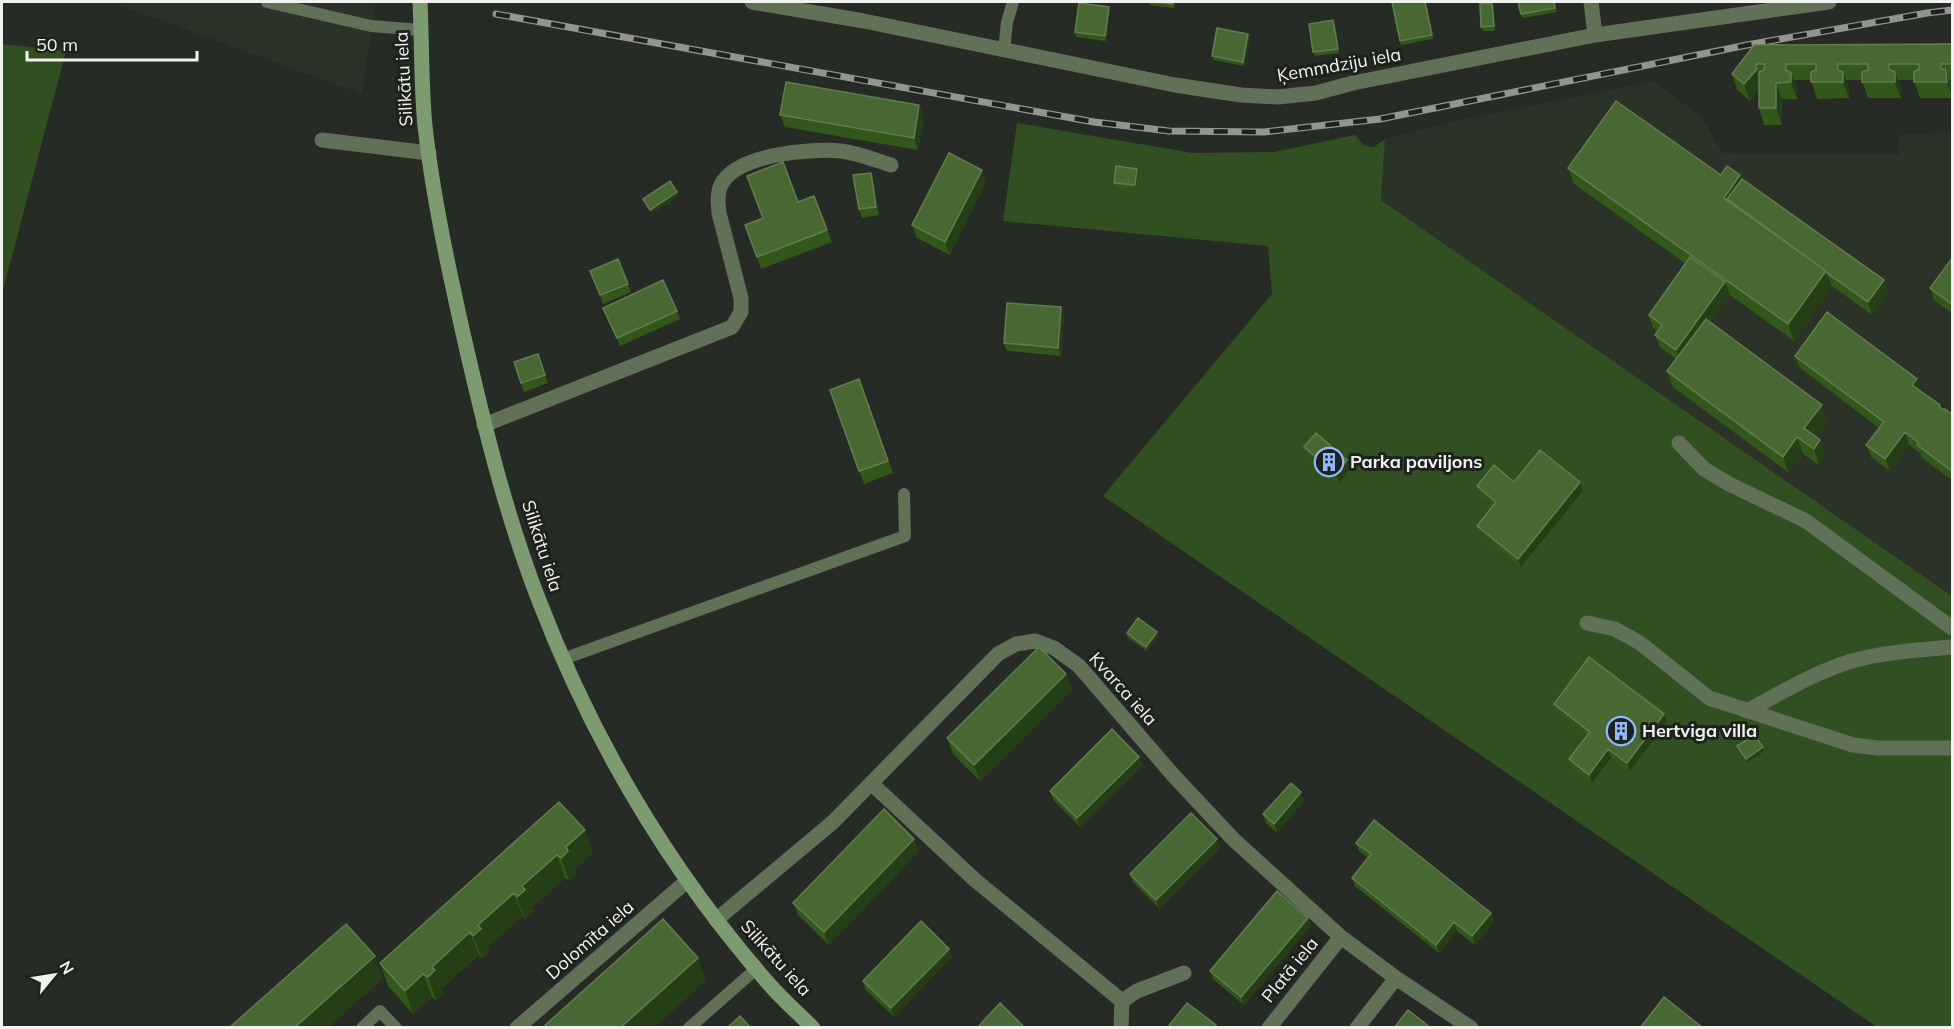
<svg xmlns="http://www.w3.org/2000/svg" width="1954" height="1029" viewBox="0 0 1954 1029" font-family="Mulish,sans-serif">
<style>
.built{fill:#2b3328}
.green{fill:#314f21}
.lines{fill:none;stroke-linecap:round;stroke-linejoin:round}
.service{stroke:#607158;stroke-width:12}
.minor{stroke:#607158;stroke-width:15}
.secondary{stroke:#7d9a70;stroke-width:15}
.rail-casing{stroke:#929591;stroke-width:7}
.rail{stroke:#1e221c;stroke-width:4.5;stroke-dasharray:14;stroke-linecap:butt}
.wall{fill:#33561b}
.shaded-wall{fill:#263e16}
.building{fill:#486732;stroke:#627d50;stroke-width:1.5}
.labels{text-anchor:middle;stroke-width:6;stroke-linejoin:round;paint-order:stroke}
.street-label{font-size:18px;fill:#f1f3f0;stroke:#1e221c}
.poi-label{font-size:18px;font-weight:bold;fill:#f1f3f0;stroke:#1e221c;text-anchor:start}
</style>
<rect width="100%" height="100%" fill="#272b26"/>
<!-- built -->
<path class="built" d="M111 2H376L362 94Z
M1653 81 1702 117 1722 153 1899 155 1898 135 1952 131V596L1381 200 1385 139 1479 116Z"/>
<!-- green -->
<path class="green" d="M2 44 66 51 2 294Z
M1017 123 1193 153 1274 152 1355 135 1363 145 1374 147 1385 139 1381 200 1952 596V1027H1877L1103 496 1272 294 1268 246 1003 221Z"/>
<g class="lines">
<!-- service -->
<path class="service" d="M267 2 371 26 421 30
M1004 51 1007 22 1013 2
M563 659 905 536 904 494
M362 1028 380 1011 396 1028
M689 1028 756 969"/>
<!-- minor -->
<path class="minor" d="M752 2 864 21 1175 85 1241 95 1278 97 1316 93 1353 83 1595 35 1829 2
M1591 2 1595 35
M322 140 429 153
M484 425 732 327 741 312V298L719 213C718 203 717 194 721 185 736 154 811 148 841 151 858 153 875 160 891 165
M1679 443 1704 469 1729 484 1806 521 1952 628
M1587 623 1615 629 1640 643 1709 698 1853 745 1878 748H1952
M1747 711C1781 693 1815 672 1852 661 1884 652 1919 650 1952 647
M872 784 975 880 1122 1001 1137 991 1184 973
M716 920 833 822 998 654 1016 644 1035 641 1054 648 1079 666 1173 775 1233 839 1341 937 1396 978 1471 1028
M517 1028 687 881
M1121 1028 1122 1001
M1269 1028 1341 937
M1357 1028 1396 978"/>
<!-- secondary -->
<path class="secondary" d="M420 2C422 43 421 85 425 126 433 198 449 271 465 342 485 429 506 515 538 598 592 739 669 870 769 984 782 999 798 1013 813 1028"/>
<!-- rail casing -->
<g class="rail-casing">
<path id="rail" d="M496 14 1094 122 1169 131 1264 132 1380 119 1747 45 1927 13 1952 10"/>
</g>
<!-- rail -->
<use href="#rail" class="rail"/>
</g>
<!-- wall -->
<path class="wall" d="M1149 2H1175L1174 8 1150 5Z
M1426 2 1433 39 1401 45 1400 41Z
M1555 2 1557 12 1522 18 1521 14Z
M1492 3 1494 7 1495 31H1483L1481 27Z
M1109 7 1110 11 1106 41 1076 37 1075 32Z
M1333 20 1335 24 1339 53 1315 56 1313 52Z
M1250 38 1244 66 1214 60 1212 56Z
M1953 44V80H1950L1952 88 1953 98H1920L1914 80H1898L1901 88V98H1868L1862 80H1846L1849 88V98L1817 99 1811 80H1794L1797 89V99H1782V125H1764L1759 108V90L1750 101 1737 90 1732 74 1754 45Z
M919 105 924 118 918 150 785 127 780 115Z
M1568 168 1740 175 1742 179 1884 280 1889 292 1872 315 1832 286 1794 341 1730 295 1710 322 1827 421 1816 437 1820 440 1826 456 1819 465 1803 454 1789 473 1673 387 1667 371 1676 359 1660 347 1655 335 1658 331 1653 328 1649 315 1686 264 1574 184Z
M1137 169 1138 173 1136 189 1116 187 1114 183Z
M874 181 879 215 862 218 859 209Z
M986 182 950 255 917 238 912 225Z
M814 196 832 242 761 269 745 225Z
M1953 257V314L1934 300 1930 288Z
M618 259 631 292 603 304 591 271Z
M1061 307 1064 315 1061 356 1007 351 1004 343Z
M603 308 677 311 680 319 620 346Z
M538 354 548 383 524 392 514 362Z
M1795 356 1922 392 1940 405 1941 408 1953 415V481L1922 458 1920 453 1909 445 1890 471 1871 457 1866 445 1879 428 1800 368Z
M859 379 893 473 864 484 830 390Z
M1304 447 1350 469 1339 483 1307 456Z
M1580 482 1583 491 1521 567 1480 534 1477 526 1493 505 1480 495 1477 486Z
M1127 633 1158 636 1147 651 1128 638Z
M1066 674 1072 690 980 781 953 754 947 738Z
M1554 704 1664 714 1667 722 1630 771 1611 758 1592 783 1572 768 1569 759 1587 735 1557 712Z
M1139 757 1142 765 1080 827 1053 799 1050 791Z
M1304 801 1277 833 1266 823 1263 814Z
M585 830 593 853 575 869 577 874 569 880 565 878 531 908 533 912 525 919 523 916 488 947 489 952 482 958 479 955 442 988 444 993 436 1000 432 997 413 1014 388 986 380 963Z
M1356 843 1491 913 1494 922 1475 945 1457 931 1439 953 1355 886 1352 878 1368 858 1359 851Z
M1220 848 1159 908 1133 882 1130 874Z
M919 851 829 945 798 915 793 903Z
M1311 926 1244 1005 1213 979 1210 971Z
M949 949 952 957 894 1017 866 990 863 981Z"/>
<!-- shaded-wall -->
<path class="shaded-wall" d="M1425 2H1426L1433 39 1432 35Z
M1492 3 1494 7 1495 31 1494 26Z
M1109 7 1110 11 1106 41 1105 36Z
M1333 20 1335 24 1339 53 1338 49Z
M1248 34 1250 38 1244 66 1243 62Z
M1756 64 1762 81 1763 85 1750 101 1744 84Z
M1786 64 1791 79V73L1797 89V99L1786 70Z
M1838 64 1843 79V72L1849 88V98L1838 70Z
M1889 64 1895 79V72L1901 88V98L1889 69Z
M1941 64 1947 79 1946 71 1952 88 1953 98 1941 69Z
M1776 83 1782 99V125L1776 108Z
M919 105 924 118 918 150 914 138Z
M1137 169 1138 173 1136 189 1135 185Z
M982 170 986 182 950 255 945 242Z
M871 173 874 181 879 215 876 207Z
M1740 175 1746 191 1735 208 1724 198Z
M677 192 679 196 652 214 650 210Z
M1826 271 1832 287 1794 341 1788 324Z
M1884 280 1889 292 1872 315 1868 302Z
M1725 282 1730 295 1681 363 1676 350Z
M1061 307 1064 315 1061 356 1058 348Z
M1917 379 1922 391 1912 385Z
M1822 405 1827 421 1810 445 1804 428Z
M1905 432 1909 445 1890 471 1885 459Z
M1797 437 1803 454 1789 473 1783 457Z
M1820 440 1826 456 1819 465 1814 449Z
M1347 460 1350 469 1339 483 1336 474Z
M1580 482 1583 491 1521 567 1518 559Z
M1157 632 1158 636 1147 651 1146 647Z
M1066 674 1072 690 980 781 974 765Z
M1664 714 1667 722 1630 771 1627 763Z
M1763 747 1764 751 1747 763 1746 759Z
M1608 749 1611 758 1592 783 1589 775Z
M1139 757 1142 765 1080 827 1077 818Z
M1301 792 1304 801 1277 833 1274 824Z
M585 830 593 853 575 869 577 874 569 880 561 858 566 847Z
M914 839 919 851 829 945 824 932Z
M1217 839 1220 848 1159 908 1156 900Z
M557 855 565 878 531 908 533 912 525 919 517 897 522 886Z
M514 893 523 916 488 947 489 952 482 958 473 936 478 925Z
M1491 913 1494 922 1475 945 1472 936Z
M1308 918 1311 926 1244 1005 1241 997Z
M1454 922 1457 931 1439 953 1436 945Z
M470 932 479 955 442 988 444 993 436 1000 428 977 432 967Z
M949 949 952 957 894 1017 891 1008Z
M375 956 383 979 328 1028H294Z
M698 958 706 981 654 1028H620Z
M423 974 432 997 413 1014 405 991Z"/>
<!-- building -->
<path class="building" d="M1155 2H1173V4Z
M1392 2H1425L1432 35 1400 41Z
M1518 2H1554L1555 8 1521 14Z
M1079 3 1109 7 1105 36 1075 32Z
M1492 3 1494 26 1481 27 1480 4Z
M1333 20 1338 49 1313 52 1309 24Z
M1217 28 1248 34 1243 62 1212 56Z
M1953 44V64H1941V69H1945L1946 71 1947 82H1914V72L1919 69V64H1889V69L1895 72V82H1862V72L1868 70V64H1838V70L1843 72V82H1811V72L1816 70V64H1786V70L1791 73V82L1776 83V108H1759V72L1764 70 1765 64H1756L1757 69 1744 84 1732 74 1754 45Z
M786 82 919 105 914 138 780 115Z
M1616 101 1721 175 1727 166 1740 175 1724 198 1826 271 1788 324 1568 168Z
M949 153 982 170 945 242 912 225Z
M783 162 798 202 814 196 827 230 757 257 745 225 763 218 747 176Z
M1116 166 1137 169 1135 185 1114 183Z
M871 173 876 207 859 209 853 175Z
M1742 179 1884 280 1868 302 1827 273 1826 271 1727 199Z
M670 181 677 192 650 210 643 199Z
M1690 257 1725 282 1676 350 1655 335 1662 325 1649 315Z
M1953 257V305L1930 288Z
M618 259 628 284 600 295 590 271Z
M663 280 677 311 617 338 603 308Z
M1007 303 1061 307 1058 348 1004 343Z
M1827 312 1917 379 1912 385 1940 405 1939 407 1944 410 1945 409 1953 415V472L1917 445 1919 443 1905 432 1885 459 1866 445 1884 422 1795 356Z
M1706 319 1822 405 1804 428 1820 440 1814 449 1797 437 1783 457 1667 371Z
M538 354 545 375 521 383 514 362Z
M859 379 888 461 859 471 830 390Z
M1316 433 1347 460 1336 474 1304 447Z
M1540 450 1580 482 1518 559 1477 526 1496 502 1477 486 1494 465 1514 482Z
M1138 618 1157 632 1146 647 1127 633Z
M1039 647 1066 674 974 765 947 738Z
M1589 657 1664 714 1627 763 1608 749 1589 775 1569 759 1590 732 1554 704Z
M1112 729 1139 757 1077 818 1050 791Z
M1754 735 1763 747 1746 759 1737 746Z
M1291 783 1301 792 1274 824 1263 814Z
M559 802 585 830 566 847 568 851 561 858 557 855 522 886 525 890 517 897 514 893 478 925 481 929 473 936 470 932 432 967 435 970 428 977 423 974 405 991 380 963Z
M884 809 914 839 824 932 793 903Z
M1191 813 1217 839 1156 900 1130 874Z
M1374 820 1491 913 1472 936 1454 922 1436 945 1352 878 1371 854 1356 843Z
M1277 891 1308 918 1241 997 1210 971Z
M663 919 698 958 620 1028H542Z
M921 921 949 949 891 1008 863 981Z
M346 924 375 956 294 1028H229Z
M1664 997 1703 1028H1640Z
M1000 1003 1025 1028H977Z
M1187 1003 1216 1025 1214 1028H1167Z
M1408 1010 1431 1028H1394Z
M740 1016 751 1028H727Z"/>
<!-- icons -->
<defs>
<g id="building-ring" transform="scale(1.5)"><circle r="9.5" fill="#1e221c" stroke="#93b7fd" stroke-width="1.5"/><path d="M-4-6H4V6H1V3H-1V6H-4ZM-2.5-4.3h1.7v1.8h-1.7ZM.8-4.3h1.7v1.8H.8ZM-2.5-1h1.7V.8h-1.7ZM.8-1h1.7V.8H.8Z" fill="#93b7fd"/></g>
</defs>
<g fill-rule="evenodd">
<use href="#building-ring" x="1329" y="462"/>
<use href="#building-ring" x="1621" y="731"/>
</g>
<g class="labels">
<!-- street labels -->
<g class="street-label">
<text transform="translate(1339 65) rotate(-10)" y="6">Ķemmdziju iela</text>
<text transform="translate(404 79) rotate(-93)" y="6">Silikātu iela</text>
<text transform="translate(542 546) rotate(72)" y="6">Silikātu iela</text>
<text transform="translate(1123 689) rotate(48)" y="6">Kvarca iela</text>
<text transform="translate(590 940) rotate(-41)" y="6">Dolomīta iela</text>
<text transform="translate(776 958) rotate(48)" y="6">Silikātu iela</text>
<text transform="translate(1290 970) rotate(-51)" y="6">Platā iela</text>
</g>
<!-- poi labels -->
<g class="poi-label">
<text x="1350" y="468">Parka paviljons</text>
<text x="1642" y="737">Hertviga villa</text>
</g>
</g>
<!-- border -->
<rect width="1954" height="1029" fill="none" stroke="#f1f3f0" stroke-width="6"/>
<!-- north arrow -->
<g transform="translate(54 975) rotate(60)" stroke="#1e221c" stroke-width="4.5" paint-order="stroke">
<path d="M0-4.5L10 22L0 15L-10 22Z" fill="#f1f3f0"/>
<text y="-9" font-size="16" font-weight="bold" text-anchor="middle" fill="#f1f3f0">N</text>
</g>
<!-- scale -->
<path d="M27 51v9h170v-9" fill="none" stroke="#f1f3f0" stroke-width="3"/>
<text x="36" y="51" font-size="18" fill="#f1f3f0" stroke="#1e221c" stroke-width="4.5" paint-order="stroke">50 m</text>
</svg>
